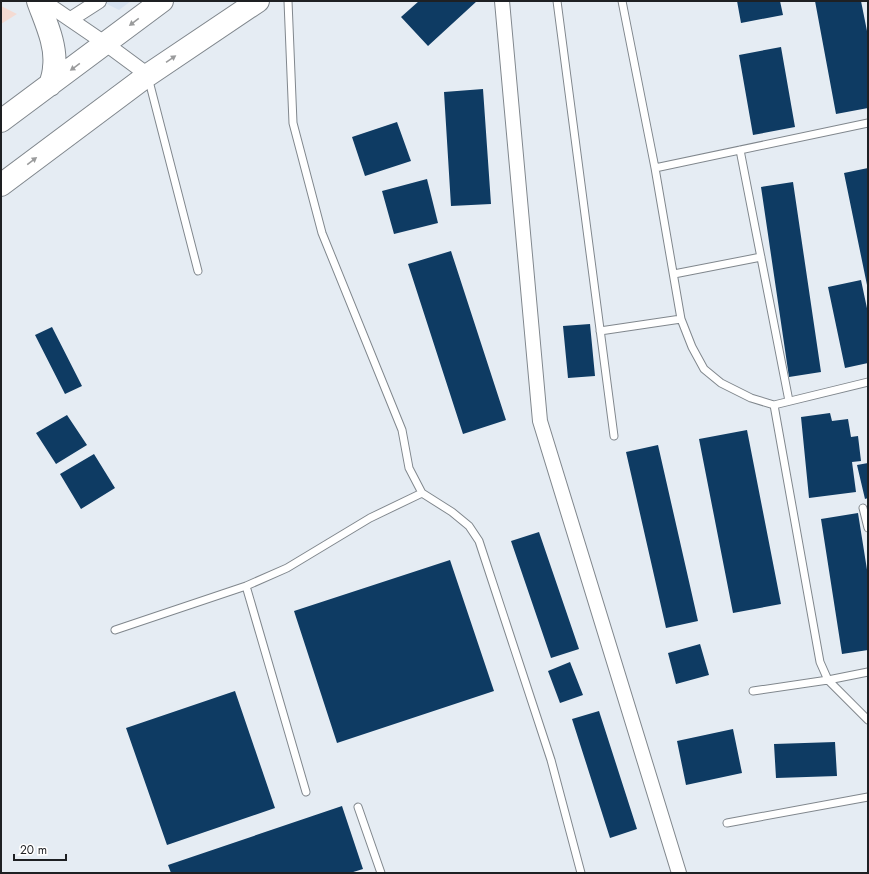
<svg xmlns="http://www.w3.org/2000/svg" width="869" height="874" viewBox="0 0 869 874" font-family="Jost,sans-serif">
<style>
.commercial{fill:#f4dbd3}
.built{fill:#d6e2f0}
.building{fill:#0e3b63}
.lines{fill:none;stroke-linecap:round;stroke-linejoin:round}
.lane-casing{stroke:#80878d;stroke-width:9}
.street-casing{stroke:#80878d;stroke-width:16}
.primary-casing{stroke:#80878d;stroke-width:24}
.lane{stroke:#fff;stroke-width:7}
.street{stroke:#fff;stroke-width:14}
.primary{stroke:#fff;stroke-width:22}
.oneway{fill:#9a9b9c}
</style>
<rect width="100%" height="100%" fill="#e5ecf3"/>
<!-- commercial -->
<path class="commercial" d="M1 6 17 14 1 24Z"/>
<!-- built -->
<path class="built" d="M101 1H131L119 10Z"/>
<!-- building -->
<path class="building" d="M419 1H477L428 46 401 17Z
M737 1H780L783 15 741 23Z
M815 1H861L868 36V108L836 114Z
M781 47 795 127 753 135 739 55Z
M483 89 491 204 451 206 444 92Z
M397 122 411 161 365 176 352 137Z
M868 168V285H867L844 173Z
M427 179 438 223 394 234 382 191Z
M793 182 821 372 789 377 761 187Z
M451 251 506 420 463 434 408 264Z
M861 280 868 313V363L845 368 828 287Z
M590 324 595 376 568 378 563 326Z
M52 327 82 386 65 394 35 335Z
M830 413 832 421 848 419 851 437 858 436 861 461 852 462 856 492 809 498 801 417Z
M67 415 87 445 56 464 36 433Z
M747 430 781 604 733 613 699 439Z
M658 445 698 621 666 628 626 452Z
M94 454 115 488 81 509 60 474Z
M868 463V498L865 499 857 465Z
M858 513 868 576V650L842 654 821 519Z
M539 532 579 649 551 658 511 541Z
M450 560 494 691 337 743 294 611Z
M700 644 709 675 676 684 668 653Z
M570 662 583 695 560 703 548 671Z
M235 691 275 808 167 845 126 728Z
M599 711 637 829 610 838 572 719Z
M733 729 742 773 686 785 677 741Z
M835 742 837 776 776 778 774 744Z
M342 806 363 869 350 873H171L168 865Z"/>
<g class="lines">
<!-- lane casing -->
<g class="lane-casing">
<path id="lane" d="M557 1 614 436
M622 1 655 168 681 319 692 347 704 369 721 383 751 398 774 405 868 382
M148 77 198 271
M740 150 789 401
M655 168 868 123
M674 274 761 257
M600 331 681 319
M774 405 820 662 828 680 868 720
M422 493 452 512 469 526 479 541 551 760 581 873
M863 508 868 528
M246 586 306 792
M115 630 246 586 287 568 370 518 422 493 409 468 402 430 322 233 293 123 288 1
M753 691 828 680 868 672
M358 807 381 873
M727 823 868 797"/>
</g>
<!-- street casing -->
<g class="street-casing">
<path id="street" d="M43 1 106 44 148 75
M502 1 540 421 679 873
M71 19 99 1"/>
</g>
<!-- primary casing -->
<g class="primary-casing">
<path id="primary" d="M38 1C45 21 57 45 54 67 54 73 52 79 50 85
M1 121 162 1
M1 185 148 75 258 1"/>
</g>
<!-- lane -->
<use href="#lane" class="lane"/>
<!-- street -->
<use href="#street" class="street"/>
<!-- primary -->
<use href="#primary" class="primary"/>
</g>
<!-- one-way arrows -->
<defs><path id="oneway-solid" d="M-6-.8H1V-3.2L6.5 0L1 3.2V.8H-6Z"/></defs>
<g class="oneway">
<use href="#oneway-solid" transform="translate(134 22) rotate(143)"/>
<use href="#oneway-solid" transform="translate(171 59) rotate(-34)"/>
<use href="#oneway-solid" transform="translate(75 67) rotate(144)"/>
<use href="#oneway-solid" transform="translate(32 161) rotate(-37)"/>
</g>
<!-- border -->
<rect width="869" height="874" fill="none" stroke="#1e2023" stroke-width="4"/>
<!-- scale -->
<path d="M14 854v6h52v-6" fill="none" stroke="#1e2023" stroke-width="2"/>
<text x="20" y="854" font-size="12" fill="#1e2023" stroke="#ffffff" stroke-width="3" paint-order="stroke">20 m</text>
</svg>
